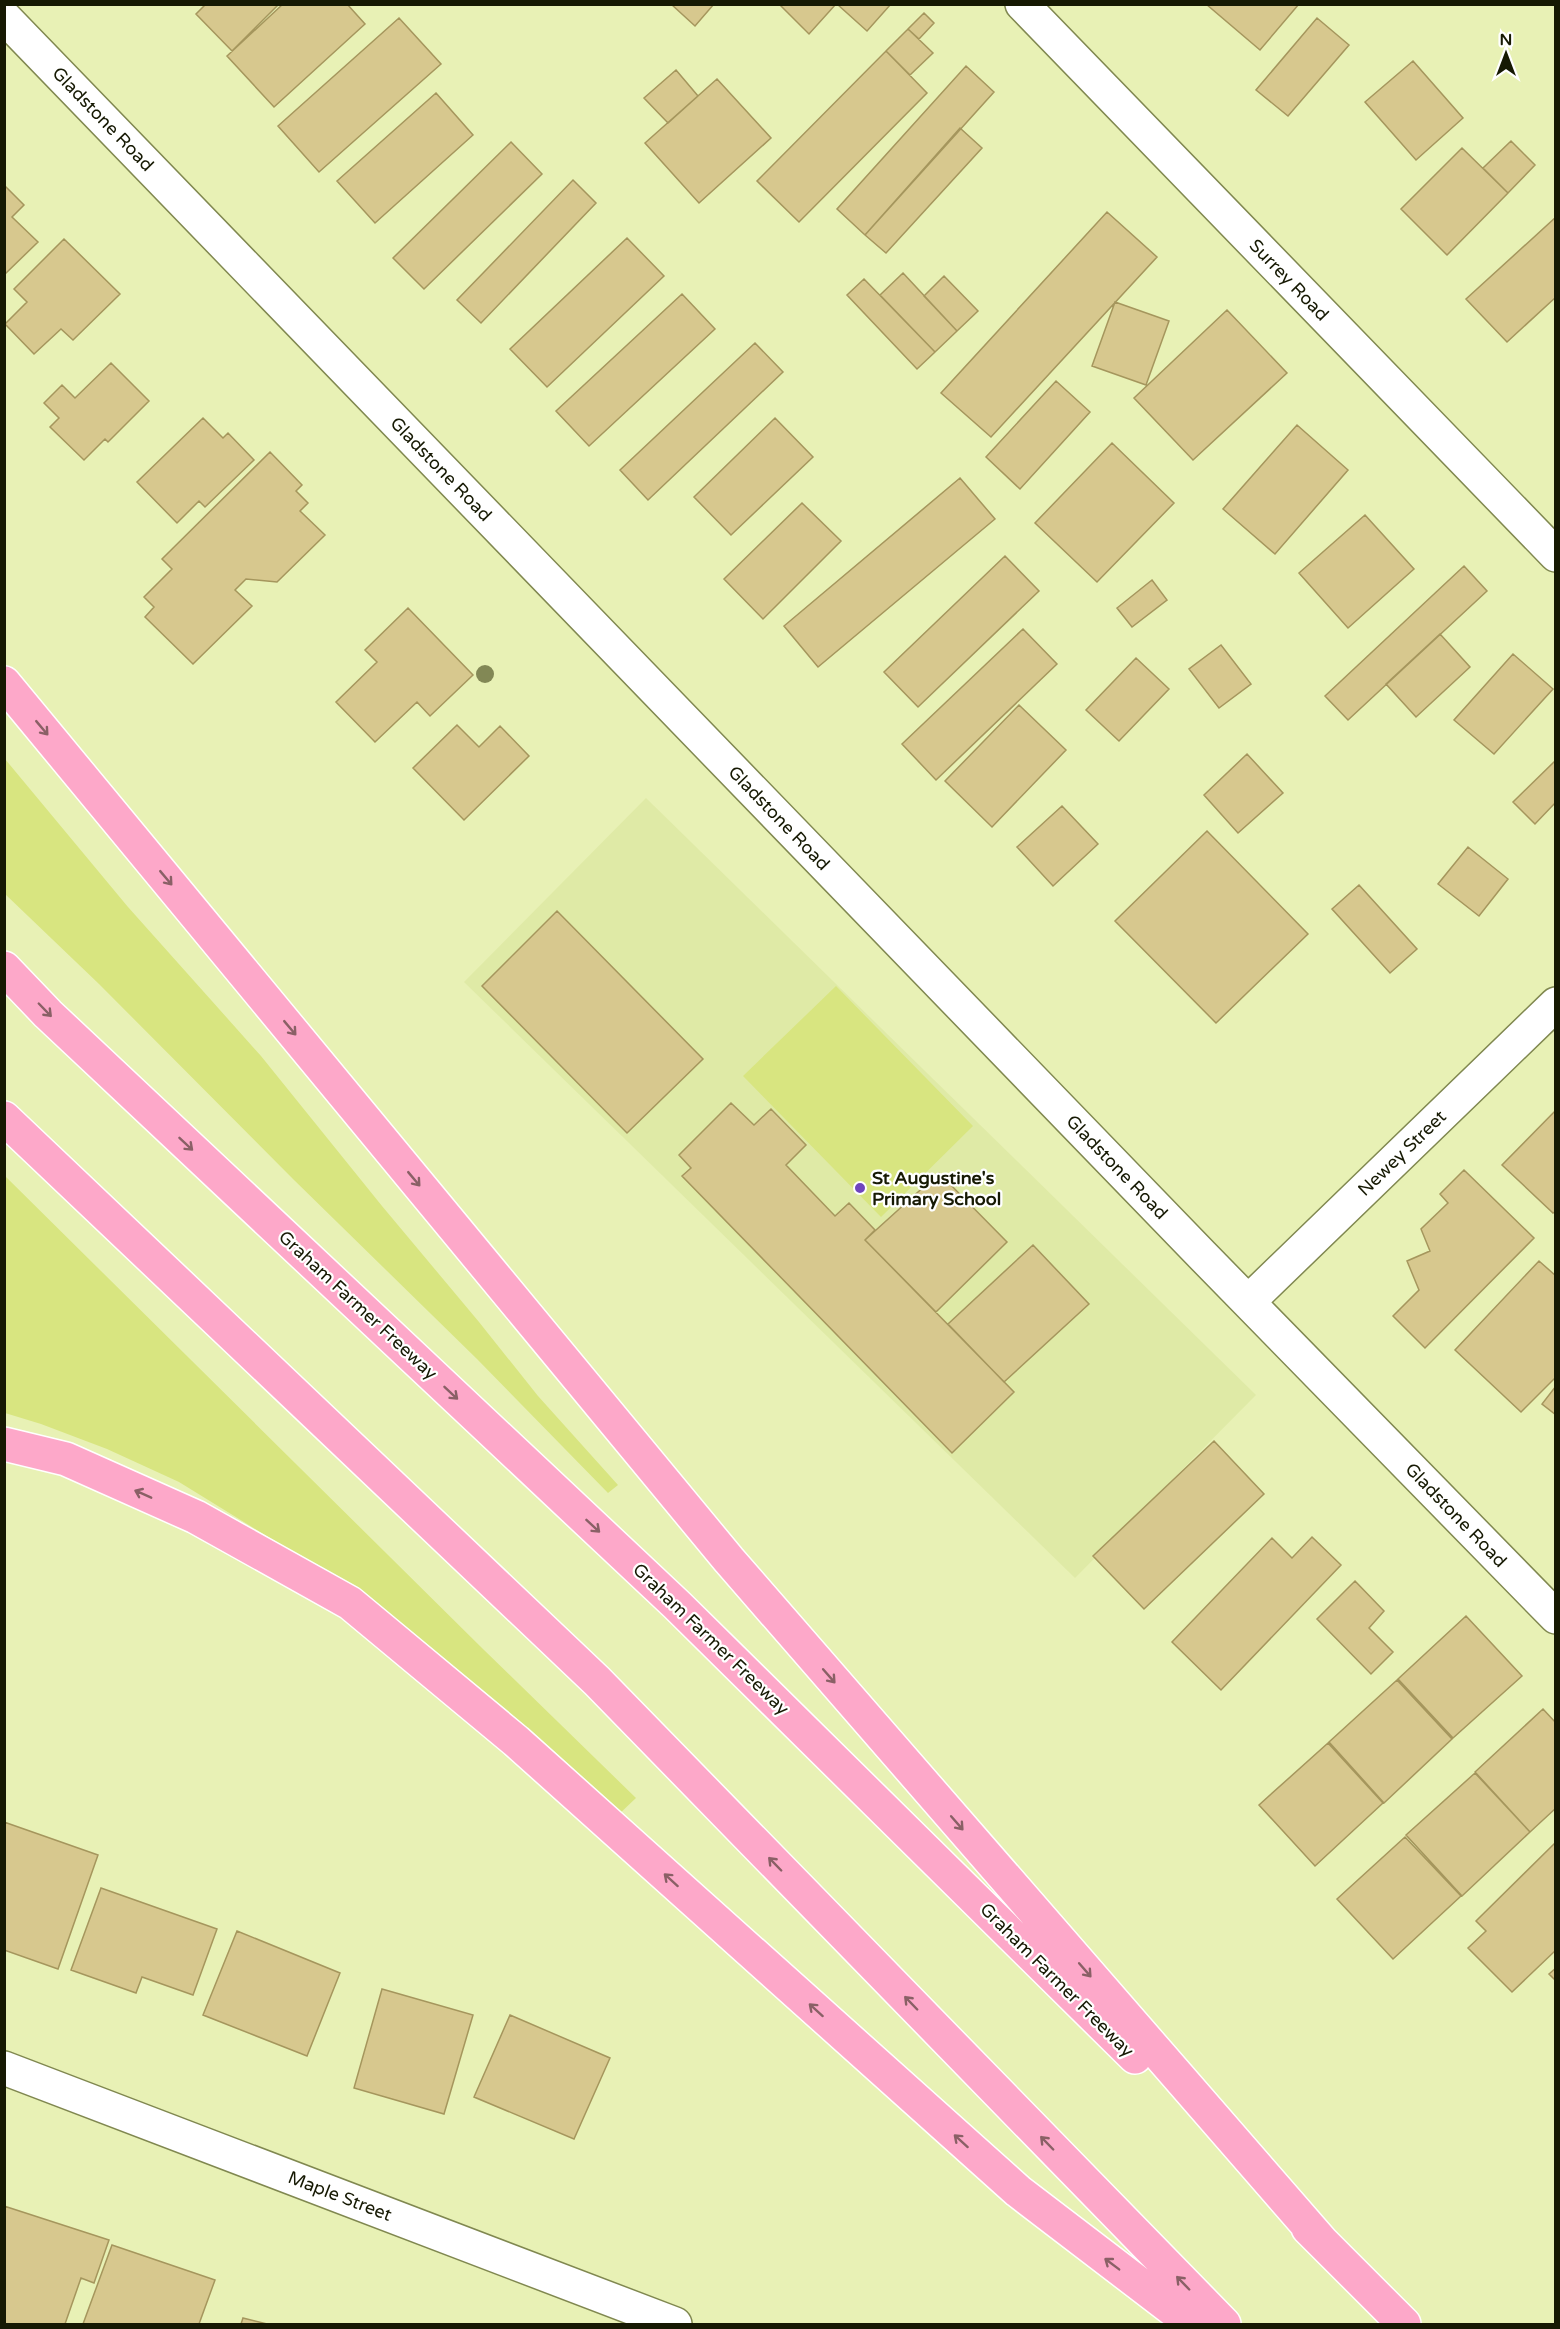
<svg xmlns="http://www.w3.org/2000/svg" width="1560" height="2329" viewBox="0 0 1560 2329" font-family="'Varela Round',sans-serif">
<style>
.built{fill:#dfeaa6}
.green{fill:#d8e580}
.building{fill:#d7c88e;stroke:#a5965d;stroke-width:1.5}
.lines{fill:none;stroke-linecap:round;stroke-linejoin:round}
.minor-casing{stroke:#808850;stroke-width:36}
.motorway-casing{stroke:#fff;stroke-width:36}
.minor{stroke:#fff;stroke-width:33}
.motorway{stroke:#fda8c9;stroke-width:33}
.tree{fill:#828855}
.oneway{stroke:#8a6066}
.poi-dot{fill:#6f45bd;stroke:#fff;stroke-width:2}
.labels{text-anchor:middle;stroke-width:4.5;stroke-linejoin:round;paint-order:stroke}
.street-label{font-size:18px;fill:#161903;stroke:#fff}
.poi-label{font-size:18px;font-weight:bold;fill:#161903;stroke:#fff;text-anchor:start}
</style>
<rect width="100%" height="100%" fill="#e8f1b5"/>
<!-- built -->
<path class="built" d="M646 798 1256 1395 1075 1578 464 982Z"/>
<!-- green -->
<path class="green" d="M5 759 128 907 261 1056 382 1206 479 1322 538 1396 618 1485 608 1493 477 1359 293 1179 99 984 5 894Z
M836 986 973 1126 881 1217 743 1076Z
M4 1175 483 1649 636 1798 616 1817 317 1567 179 1482 107 1449 41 1424 5 1413Z"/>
<!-- building -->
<path class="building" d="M206 4H279L232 51 196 14Z
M283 4H347L365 24 274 107 227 56Z
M671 4H714L695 26Z
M779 4H836L809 34Z
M837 4H891L867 31Z
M1206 4H1299L1260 50Z
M924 13 934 23 919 39 908 29Z
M399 18 441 64 319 172 278 126Z
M1317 18 1349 45 1288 116 1256 90Z
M908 29 933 53 910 75 886 51Z
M886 51 927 93 799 222 757 181Z
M1413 61 1463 118 1416 160 1365 102Z
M966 66 994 92 865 235 837 209Z
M676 70 698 96 668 123 644 98Z
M717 79 771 138 699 203 645 143Z
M436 93 473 135 375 223 337 181Z
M960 128 982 148 886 253 865 235Z
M1511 141 1535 165 1508 193 1483 168Z
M511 142 542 174 424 289 393 258Z
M1462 148 1508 193 1447 255 1401 209Z
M573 180 596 203 481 323 457 300Z
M4 185 24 205 12 217 38 242 4 275Z
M1107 212 1157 257 991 437 941 393Z
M1556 217V297L1507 342 1466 299Z
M627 238 664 276 547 387 510 349Z
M64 239 120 294 73 340 61 329 34 354 5 324 27 302 14 289Z
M903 273 957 331 935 352 880 295Z
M944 276 978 311 957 331 924 296Z
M864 279 935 352 917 369 847 295Z
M682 294 715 329 589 446 556 411Z
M1115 302 1169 321 1146 385 1092 366Z
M1227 310 1287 373 1193 460 1134 398Z
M755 343 783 372 648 500 620 470Z
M111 363 149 401 108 442 105 439 84 460 50 427 59 418 44 403 62 385 75 398Z
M1056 381 1090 412 1020 489 986 457Z
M203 418 223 438 228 433 254 460 205 507 199 501 177 523 137 482Z
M775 418 813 457 731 535 694 497Z
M1297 425 1348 470 1275 554 1223 509Z
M1112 443 1174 503 1097 582 1035 523Z
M270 452 302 485 296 491 308 503 300 511 325 535 277 582 246 579 235 590 252 606 193 664 145 617 154 607 144 597 172 569 162 559Z
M960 478 995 519 818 667 784 626Z
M802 503 841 541 763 619 724 579Z
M1365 515 1414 569 1348 628 1299 573Z
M1005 556 1039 591 918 707 884 672Z
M1464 566 1487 591 1348 720 1325 696Z
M1152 580 1167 600 1132 627 1117 608Z
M408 608 473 675 430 716 417 702 375 742 336 702 377 662 365 650Z
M1023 629 1057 664 936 780 902 744Z
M1440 634 1470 667 1416 717 1386 684Z
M1221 645 1251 684 1219 708 1189 669Z
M1513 654 1553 689 1494 754 1454 720Z
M1136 658 1169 689 1119 741 1086 710Z
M1019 705 1066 750 992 827 945 781Z
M457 725 479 747 500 726 529 756 464 820 413 768Z
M1247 754 1283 793 1238 833 1204 795Z
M1556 760V802L1535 824 1513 802Z
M1062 806 1098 844 1053 886 1017 847Z
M1207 831 1308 934 1216 1023 1115 921Z
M1468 847 1508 879 1479 916 1438 884Z
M1359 885 1417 949 1390 973 1332 909Z
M557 911 703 1059 627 1133 482 986Z
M731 1103 754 1125 771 1109 806 1145 786 1165 835 1216 849 1203 875 1230 865 1240 1014 1392 952 1453 682 1176 691 1168 679 1155Z
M1556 1110V1211L1553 1213 1502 1165Z
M1464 1170 1534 1238 1425 1348 1393 1316 1419 1290 1407 1261 1430 1251 1421 1229 1448 1203 1440 1194Z
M939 1173 1007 1242 936 1312 865 1240Z
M1033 1245 1089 1304 1004 1382 948 1324Z
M1539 1261 1556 1276V1377L1521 1412 1455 1350Z
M1556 1386V1415L1542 1404Z
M1214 1441 1264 1494 1144 1609 1093 1556Z
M1312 1537 1341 1565 1221 1690 1172 1642 1272 1538 1292 1558Z
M1355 1581 1384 1611 1369 1628 1393 1652 1371 1674 1317 1619Z
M1466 1616 1522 1676 1453 1738 1398 1679Z
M1397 1680 1452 1739 1384 1803 1329 1742Z
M1543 1709 1556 1723V1808L1530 1832 1475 1772Z
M1328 1743 1383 1803 1315 1866 1259 1805Z
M1475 1773 1530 1832 1462 1896 1406 1835Z
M4 1822 98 1855 58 1969 4 1950Z
M1405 1837 1461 1896 1393 1959 1337 1899Z
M1556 1842V1950L1512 1992 1468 1948 1486 1931 1476 1921Z
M101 1888 217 1929 193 1995 142 1977 136 1993 71 1970Z
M237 1931 340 1973 307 2056 203 2015Z
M1556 1968V1981L1549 1974Z
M382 1989 473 2015 444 2114 354 2088Z
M510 2015 610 2058 574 2139 474 2097Z
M4 2206 109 2240 94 2283 81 2278 65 2324H4Z
M112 2245 215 2280 199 2324H83Z
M243 2318 267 2324H241Z"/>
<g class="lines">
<!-- minor casing -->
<g class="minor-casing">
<path id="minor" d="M1022 4 1556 555
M4 17 1202 1255 1556 1617
M1248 1302 1556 1004
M4 2068 675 2324"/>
</g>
<!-- motorway casing -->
<g class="motorway-casing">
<path id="motorway" d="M4 683 729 1560 1323 2243
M4 968 48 1014 677 1605 1135 2057
M4 1118 597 1681 1224 2324
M4 1444 66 1459 196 1517 350 1603 516 1741 1018 2191 1192 2324
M1308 2228 1404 2324"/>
</g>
<!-- minor -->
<use href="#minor" class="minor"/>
<!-- motorway -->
<use href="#motorway" class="motorway"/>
</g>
<!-- trees -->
<circle class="tree" cx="485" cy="674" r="9"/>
<!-- one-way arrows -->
<defs><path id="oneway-shaft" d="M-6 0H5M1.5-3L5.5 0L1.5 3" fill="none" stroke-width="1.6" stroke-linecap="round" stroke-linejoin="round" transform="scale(1.5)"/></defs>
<g class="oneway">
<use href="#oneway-shaft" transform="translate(42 728) rotate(50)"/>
<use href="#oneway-shaft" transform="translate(166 878) rotate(50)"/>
<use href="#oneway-shaft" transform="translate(45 1010) rotate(46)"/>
<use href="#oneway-shaft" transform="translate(290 1028) rotate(50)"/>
<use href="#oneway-shaft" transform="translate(186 1144) rotate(43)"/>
<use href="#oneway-shaft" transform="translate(414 1179) rotate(50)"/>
<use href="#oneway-shaft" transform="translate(451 1393) rotate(43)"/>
<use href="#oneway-shaft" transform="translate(143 1494) rotate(-156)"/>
<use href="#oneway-shaft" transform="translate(593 1526) rotate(43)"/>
<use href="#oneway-shaft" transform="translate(829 1676) rotate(49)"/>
<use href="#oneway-shaft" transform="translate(957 1823) rotate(49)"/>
<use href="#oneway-shaft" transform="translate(775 1864) rotate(-134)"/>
<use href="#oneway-shaft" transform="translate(671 1880) rotate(-138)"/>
<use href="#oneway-shaft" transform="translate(1085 1970) rotate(49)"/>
<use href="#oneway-shaft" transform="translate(911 2003) rotate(-134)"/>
<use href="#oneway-shaft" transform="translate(816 2010) rotate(-138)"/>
<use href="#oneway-shaft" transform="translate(961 2141) rotate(-138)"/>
<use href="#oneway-shaft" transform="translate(1047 2143) rotate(-134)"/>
<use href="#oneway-shaft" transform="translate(1112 2264) rotate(-143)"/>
<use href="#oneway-shaft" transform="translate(1183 2283) rotate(-134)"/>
</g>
<!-- markers -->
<circle class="poi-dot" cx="860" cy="1188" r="6"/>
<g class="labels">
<!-- street labels -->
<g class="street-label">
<text transform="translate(103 119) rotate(46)" y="6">Gladstone Road</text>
<text transform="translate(1289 280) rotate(46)" y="6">Surrey Road</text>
<text transform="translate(441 469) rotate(46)" y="6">Gladstone Road</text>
<text transform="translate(779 818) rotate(46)" y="6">Gladstone Road</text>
<text transform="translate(1402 1153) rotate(-44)" y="6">Newey Street</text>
<text transform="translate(1117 1167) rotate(46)" y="6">Gladstone Road</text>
<text transform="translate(358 1305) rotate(43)" y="6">Graham Farmer Freeway</text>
<text transform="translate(1456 1515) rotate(46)" y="6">Gladstone Road</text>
<text transform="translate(711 1639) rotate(44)" y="6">Graham Farmer Freeway</text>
<text transform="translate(1057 1980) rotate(45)" y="6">Graham Farmer Freeway</text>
<text transform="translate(340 2196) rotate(21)" y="6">Maple Street</text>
</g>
<!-- poi labels -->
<g class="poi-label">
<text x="872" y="1184">St Augustine's<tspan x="872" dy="21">Primary School</tspan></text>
</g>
</g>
<!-- border -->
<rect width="1560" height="2329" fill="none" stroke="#161903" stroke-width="12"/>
<!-- north arrow -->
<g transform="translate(1506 54)" stroke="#ffffff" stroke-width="4.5" paint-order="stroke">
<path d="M0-4.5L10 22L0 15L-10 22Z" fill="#161903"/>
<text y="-9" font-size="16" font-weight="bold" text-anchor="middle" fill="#161903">N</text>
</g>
</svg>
